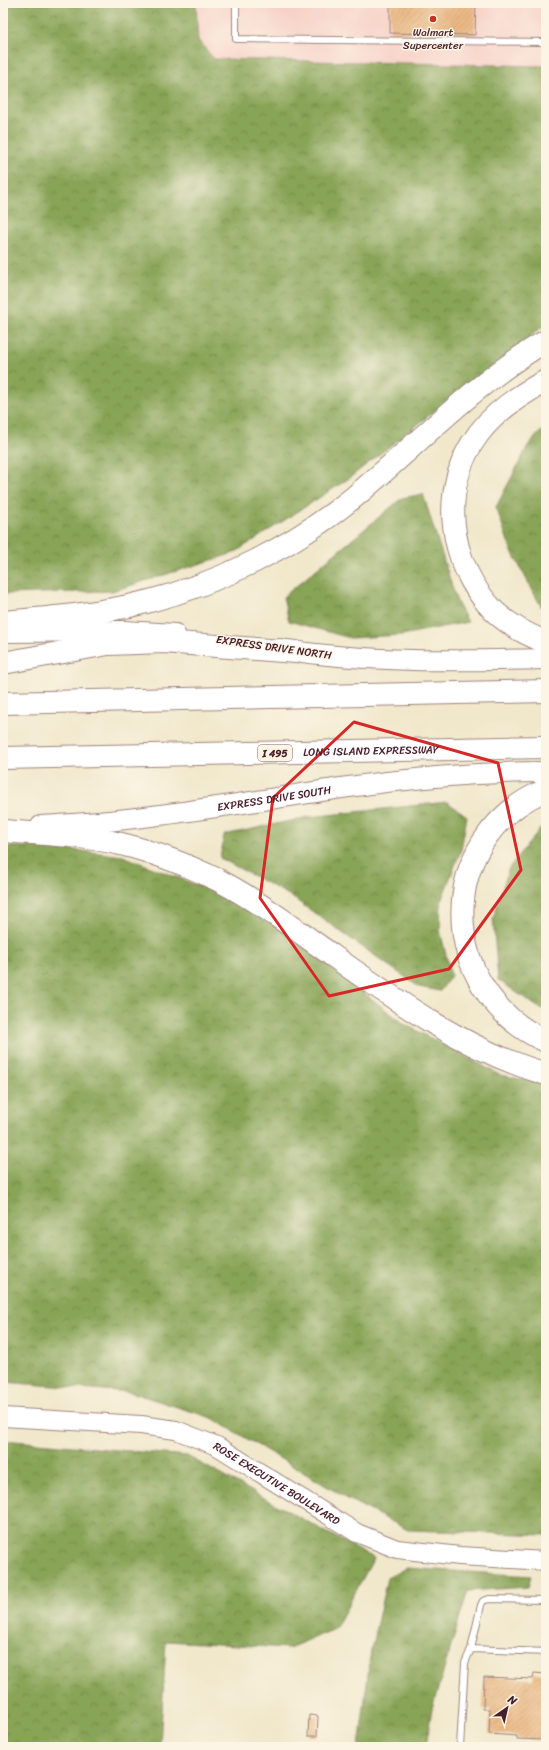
<svg xmlns="http://www.w3.org/2000/svg" width="549" height="1750" viewBox="0 0 549 1750" font-family="Sriracha,sans-serif">
<style>
.built{fill:#f7d1c8}
.forest{fill:url(#forest-crowns);stroke:#696240}
.building{fill:url(#building-hatch)}
.lines{fill:none;stroke-linecap:round;stroke-linejoin:round}
.lane-casing{stroke:#9e847c;stroke-width:8}
.secondary-casing{stroke:#9e847c;stroke-width:20}
.primary-casing{stroke:#9e847c;stroke-width:22}
.highway-casing{stroke:#9e847c;stroke-width:24}
.lane{stroke:#fff;stroke-width:6}
.secondary{stroke:#fff;stroke-width:18}
.primary{stroke:#fff;stroke-width:20}
.highway{stroke:#fff;stroke-width:22}
.marked{fill:none;stroke:#d62828;stroke-width:3;stroke-linejoin:round}
.poi-dot{fill:#c8321e;stroke:#fcf5e5;stroke-width:1.5}
.labels{text-anchor:middle;stroke-width:3;stroke-linejoin:round;paint-order:stroke}
.shield{fill:#fcf5e5;stroke:#7f5f63;stroke-width:1}
.shield-label{font-size:10px;font-weight:bold;fill:#4a1f2b}
.poi-label{font-size:11px;fill:#4a1f2b;stroke:#fcf5e5}
.street-label{font-size:11px;fill:#4a1f2b;stroke:#fcf5e5}
</style>
<defs>
<pattern id="forest-crowns" width="20" height="18" patternUnits="userSpaceOnUse"><rect width="20" height="18" fill="#88a456"/><path d="M2 6a3 3 0 1 1 6 0M12 15a3 3 0 1 1 6 0" fill="none" stroke="#718547"/></pattern>
<pattern id="building-hatch" width="6" height="6" patternUnits="userSpaceOnUse"><rect width="6" height="6" fill="#eab782"/><path d="M-1 1l2-2M0 6l6-6M5 7l2-2" fill="none" stroke="#ca9d70"/></pattern>
</defs>
<rect width="100%" height="100%" fill="#fcf5e5"/>
<filter id="ink" filterUnits="userSpaceOnUse"><feTurbulence type="fractalNoise" baseFrequency=".025" numOctaves="2"/><feDisplacementMap in="SourceGraphic" scale="8" xChannelSelector="R" yChannelSelector="G"/><feConvolveMatrix kernelMatrix="1 2 1 2 8 2 1 2 1" color-interpolation-filters="sRGB"/></filter>
<filter id="wash" filterUnits="userSpaceOnUse"><feTurbulence type="fractalNoise" baseFrequency=".012" numOctaves="4" result="noise"/><feDisplacementMap in="SourceGraphic" scale="16" xChannelSelector="R" yChannelSelector="G"/><feGaussianBlur stdDeviation="0.9" result="paint"/><feColorMatrix in="noise" values="0 0 0 0 0 0 0 0 0 0 0 0 0 0 0 0 0 1.4 0 .05"/><feComposite in="paint" operator="in"/></filter>
<g filter="url(#wash)">
<rect width="100%" height="100%" fill="#f1e8cc"/>
<!-- built -->
<path class="built" d="M194 3H546V66L214 59 198 40Z"/>
<!-- forest -->
<path class="forest" d="M3 3H196L198 40 214 59 546 66V324L348 479 234 553 113 591 3 594Z
M546 426V613L544 612 511 550 496 507 529 444Z
M423 494 457 602 468 622 402 635 350 638 289 621 283 597 402 498Z
M447 802 467 816 461 850 441 901 440 930 451 976 440 991 419 987 289 895 220 858 224 835 309 817Z
M546 826V1010L538 1007 498 980 493 918 509 868 540 829Z
M42 846 123 856 214 892 268 920 406 1025 500 1075 546 1084V1535L408 1530 348 1499 212 1418 130 1392 3 1382V847Z
M3 1440 187 1456 374 1558 335 1629 289 1648 166 1641 160 1747H3Z
M406 1568 531 1576 528 1587 468 1591 432 1708 426 1747H359L371 1650 387 1578Z"/>
<g id="blocks">
<!-- building -->
<path class="building" d="M390 3H476L475 35 390 33Z
M534 1673 546 1674V1740L517 1739V1736L489 1734 490 1709H483L484 1677 533 1679Z
M309 1715 318 1716 317 1736H308Z"/>
</g>
</g>
<g filter="url(#ink)">
<use href="#blocks" fill-opacity="0" stroke="#9e847c" stroke-width="1"/>
<g class="lines">
<!-- lane casing -->
<g class="lane-casing">
<path id="lane" d="M236 3V39L546 42
M471 1649 481 1605 483 1601 489 1599 546 1600
M460 1747 465 1663 471 1649 546 1652"/>
</g>
<!-- secondary casing -->
<g class="secondary-casing">
<g id="secondary">
<path id="s1" d="M3 1417 141 1425 176 1430 217 1446 357 1533 397 1549 460 1556 546 1561"/>
</g>
</g>
<!-- primary casing -->
<g class="primary-casing">
<g id="primary">
<path d="M3 632 124 631 175 634"/>
<path d="M280 649C367 663 458 661 546 659"/>
<path id="s2" d="M41 826C142 821 241 803 341 788 408 778 478 772 546 772"/>
</g>
</g>
<!-- highway casing -->
<g class="highway-casing">
<g id="highway">
<path d="M546 381C521 394 496 411 479 433 438 487 448 564 494 611 509 625 527 635 546 642"/>
<path d="M3 622C51 618 99 614 146 602 221 583 294 546 353 498 416 446 475 382 546 341"/>
<path d="M3 663 108 644 164 642 296 652"/>
<path d="M3 703 546 691"/>
<path id="s3" d="M3 758 546 747"/>
<path d="M546 790C433 837 436 992 546 1041"/>
<path d="M3 831C42 834 83 835 121 844 154 852 187 865 218 880 251 897 282 919 312 941 386 993 458 1048 546 1074"/>
</g>
</g>
<!-- lane -->
<use href="#lane" class="lane"/>
<!-- secondary -->
<use href="#secondary" class="secondary"/>
<!-- primary -->
<use href="#primary" class="primary"/>
<!-- highway -->
<use href="#highway" class="highway"/>
</g>
</g>
<!-- marked area -->
<path class="marked" d="M354 722 498 763 521 870 449 969 329 996 260 898 273 798Z"/>
<!-- markers -->
<circle class="poi-dot" cx="433" cy="19" r="4"/>
<g class="labels">
<!-- shield labels -->
<rect class="shield" x="258" y="745" width="34" height="16" rx="3"/>
<g class="shield-label">
<text x="275" y="757">I 495</text>
</g>
<!-- poi labels -->
<g class="poi-label">
<text x="433" y="36">Walmart<tspan x="433" dy="13">Supercenter</tspan></text>
</g>
<!-- street labels -->
<g class="street-label">
<text transform="translate(274 647) rotate(8)" y="4">EXPRESS DRIVE NORTH</text>
<text dy="4" stroke="none"><textPath href="#s3" startOffset="368">LONG ISLAND EXPRESSWAY</textPath></text>
<text dy="4" stroke="none"><textPath href="#s2" startOffset="235">EXPRESS DRIVE SOUTH</textPath></text>
<text dy="4" stroke="none"><textPath href="#s1" startOffset="288">ROSE EXECUTIVE BOULEVARD</textPath></text>
</g>
</g>
<!-- margin -->
<rect width="549" height="1750" fill="none" stroke="#fcf5e5" stroke-width="16"/>
<!-- north arrow -->
<g transform="translate(507 1708) rotate(34)" stroke="#fcf5e5" stroke-width="3" paint-order="stroke">
<path d="M0-3L7 15L0 10L-7 15Z" fill="#4a1f2b"/>
<text y="-6" font-size="11" font-weight="bold" text-anchor="middle" fill="#4a1f2b">N</text>
</g>
</svg>
